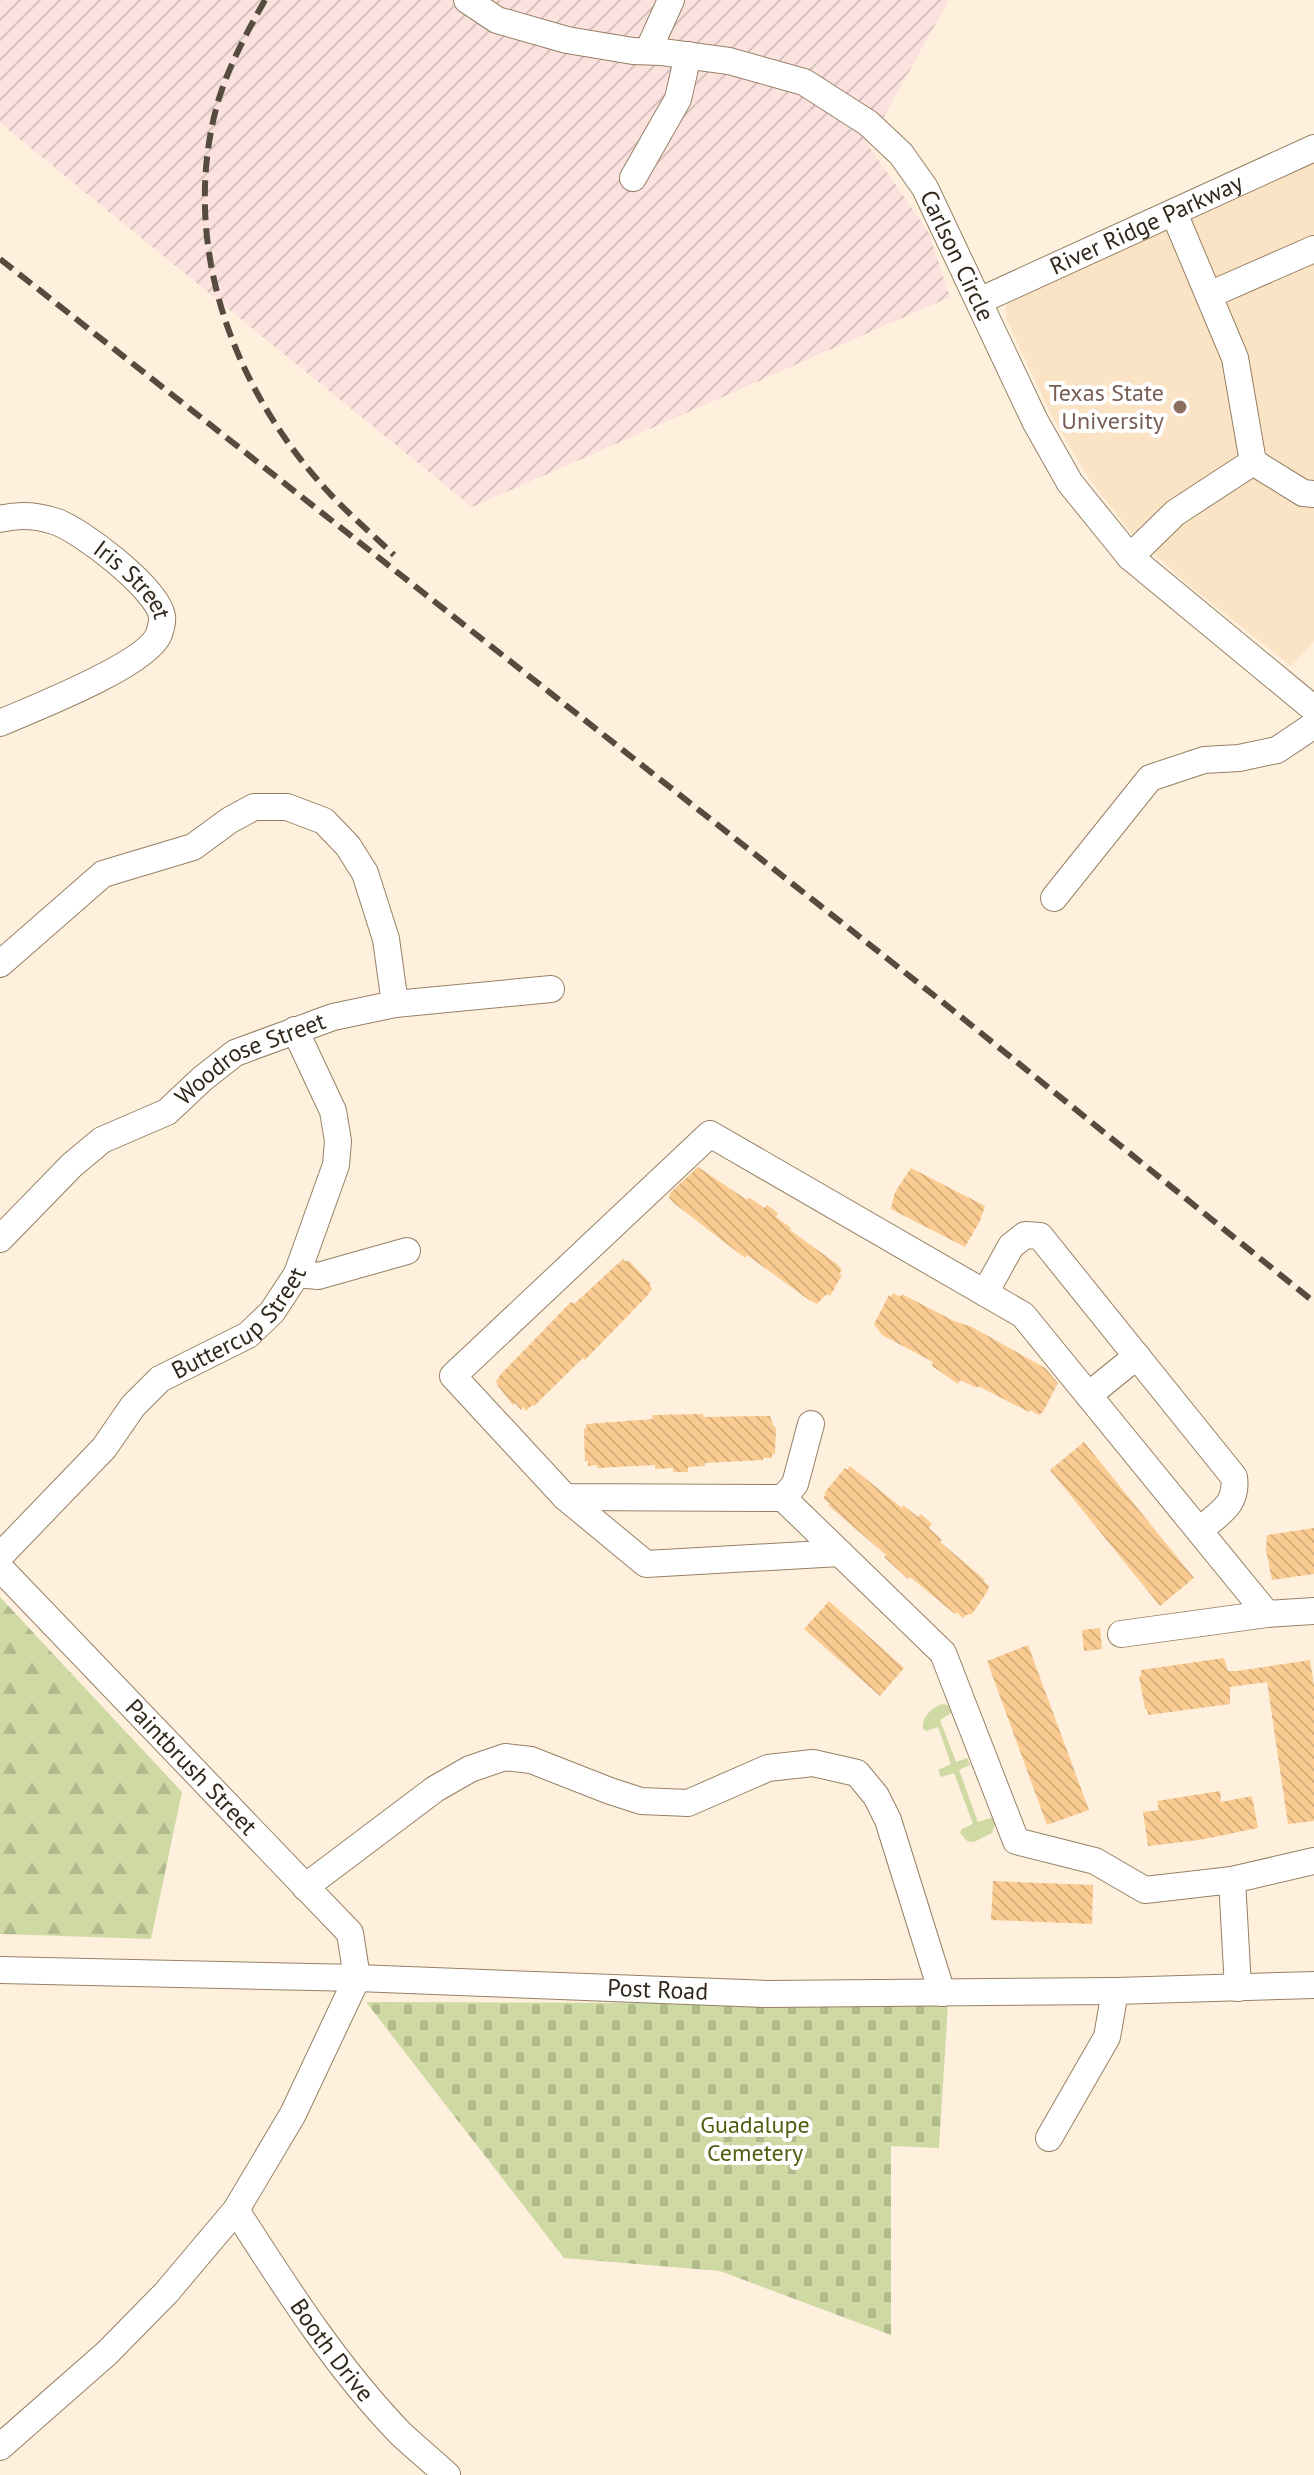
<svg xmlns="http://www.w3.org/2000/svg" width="1314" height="2475" viewBox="0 0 1314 2475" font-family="'PT Sans',sans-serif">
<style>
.industrial{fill:url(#industrial-furrows)}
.built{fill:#fbe3c6}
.green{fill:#ced9a4}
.forest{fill:url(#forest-firs)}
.cemetery{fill:url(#cemetery-stones)}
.building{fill:url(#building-back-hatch)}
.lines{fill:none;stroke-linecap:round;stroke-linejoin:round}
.minor-casing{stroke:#968064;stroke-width:28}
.minor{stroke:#fff;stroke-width:26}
.rail{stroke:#554b3e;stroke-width:6;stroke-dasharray:16 8;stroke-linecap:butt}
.education-dot{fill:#8d6e63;stroke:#fff;stroke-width:3}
.labels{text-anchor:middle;stroke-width:8;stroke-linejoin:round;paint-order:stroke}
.street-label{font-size:24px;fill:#31281c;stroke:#fff}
.education-label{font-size:24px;fill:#785e54;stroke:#fff;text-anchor:end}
.park-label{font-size:24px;fill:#535d11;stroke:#fff}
</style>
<defs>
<pattern id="industrial-furrows" width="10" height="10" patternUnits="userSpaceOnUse" patternTransform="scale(2)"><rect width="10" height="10" fill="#fce2de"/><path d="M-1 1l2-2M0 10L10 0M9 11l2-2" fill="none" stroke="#d8c2be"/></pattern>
<pattern id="forest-firs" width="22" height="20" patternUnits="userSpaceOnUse" patternTransform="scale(2)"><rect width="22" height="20" fill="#ced9a4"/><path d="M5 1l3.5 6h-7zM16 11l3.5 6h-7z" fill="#b1ba8d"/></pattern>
<pattern id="cemetery-stones" width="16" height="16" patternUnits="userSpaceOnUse" patternTransform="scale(2)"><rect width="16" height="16" fill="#ced9a4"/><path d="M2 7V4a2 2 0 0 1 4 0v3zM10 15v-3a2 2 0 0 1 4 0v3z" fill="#b1ba8d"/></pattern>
<pattern id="building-back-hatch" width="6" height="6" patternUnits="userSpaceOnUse" patternTransform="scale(2)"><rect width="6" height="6" fill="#facc92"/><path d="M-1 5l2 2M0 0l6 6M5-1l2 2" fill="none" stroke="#d7af7d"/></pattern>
</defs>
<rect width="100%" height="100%" fill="#fff0de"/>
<!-- industrial -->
<path class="industrial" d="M0 0H949L868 145 929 233 950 297 472 507 0 123Z"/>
<!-- built -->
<path class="built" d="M1314 155V642L1291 666 1187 584 1132 534 1089 479 1052 417 1007 321 1005 311 1007 302Z"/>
<!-- green -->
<path class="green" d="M942 1704 950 1706 953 1712 940 1720 956 1762 967 1758 970 1765 959 1770 978 1822 993 1817 996 1821 992 1833 974 1842 967 1841 960 1833 962 1829 973 1824 954 1773 941 1777 938 1770 951 1764 938 1727 926 1731 923 1729C921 1717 932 1708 942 1704Z"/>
<!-- forest -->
<path class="forest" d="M0 1597 182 1792 151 1939 0 1934Z"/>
<!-- cemetery -->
<path class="cemetery" d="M366 2002 948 2004 939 2148 891 2146V2335L720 2271 564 2258Z"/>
<!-- building -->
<path class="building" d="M698 1167 747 1200 749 1197 764 1208 767 1205 778 1213 776 1217 791 1228 790 1230 837 1264 842 1270 839 1274 842 1275 830 1296 827 1294 817 1304 809 1300 747 1255 745 1258 675 1204 669 1198 670 1193Z
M911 1168 985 1206 980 1221 965 1247 891 1209 895 1192Z
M623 1259 626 1262 628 1260 651 1284 649 1285 652 1289 647 1296 585 1360 583 1358 534 1406 532 1405 526 1411 523 1407 521 1410 515 1403 513 1405 498 1386 496 1381 501 1374 571 1302 574 1304Z
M893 1293 900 1297 902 1294 954 1321 972 1327 1045 1368 1058 1383 1043 1412 1039 1415 1030 1410 1029 1412 978 1386 977 1388 960 1380 958 1384 932 1366 933 1362 882 1335 874 1324 889 1295 891 1297Z
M703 1414V1417L770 1416 774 1427H776L775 1454H772V1458H763V1460L705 1463V1466L688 1467V1472H673V1468L655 1469V1465L597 1468 598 1465 588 1466V1461H585L584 1429 587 1428 586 1424 653 1419 652 1415Z
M1084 1442 1194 1578 1160 1606 1050 1470Z
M850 1466 902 1508 903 1505 918 1517 921 1514 932 1524 929 1528 942 1540 940 1542 985 1580 983 1581 989 1586 987 1592 972 1614 966 1615 963 1618 956 1612 955 1614 910 1577 908 1579 884 1557 886 1555 828 1505 830 1504 823 1498 826 1494 824 1493 845 1468 847 1470Z
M1314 1528V1574L1272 1580 1266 1550 1267 1535Z
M829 1601 904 1668 880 1696 804 1629Z
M1100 1628 1102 1649 1084 1651 1082 1630Z
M1028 1645 1089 1810 1047 1825 987 1661Z
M1224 1658 1228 1671H1237L1310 1660 1314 1686V1821L1288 1824 1267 1682 1230 1687V1704L1148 1715 1147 1709H1145L1139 1676H1141V1670Z
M1220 1791 1221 1802 1252 1796 1258 1828 1199 1840 1148 1846 1143 1812 1159 1810 1157 1801Z
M993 1881 1093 1885 1092 1924 991 1920Z"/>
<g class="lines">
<!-- minor casing -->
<g class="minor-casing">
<g id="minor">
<path id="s1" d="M467 0 497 20 567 40 633 51 662 52 729 61 804 82 868 123 901 154 925 188 1035 421 1070 483 1130 557 1314 709"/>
<path d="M648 51 671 0"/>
<path d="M633 178 678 99 688 55"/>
<path d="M1209 295 1314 249"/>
<path id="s2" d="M979 301 1314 148"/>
<path d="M1253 462 1303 493 1314 494"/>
<path id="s3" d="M0 519C19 514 35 515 54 521 80 529 157 588 162 616 163 620 160 631 159 634 147 665 32 709 0 723"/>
<path d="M1130 557 1175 513 1253 462 1235 358 1174 213"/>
<path d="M1054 898 1150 778 1204 760 1239 758 1277 750 1314 725"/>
<path d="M0 964 103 874 193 847 230 820 254 807H287L324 821 348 846 365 873 386 939 395 1004"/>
<path id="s4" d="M0 1239 72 1165 102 1140 167 1112 202 1079 235 1053 333 1017 395 1004 551 989"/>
<path d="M297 1274 318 1276 407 1251"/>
<path d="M985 1293 1011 1246 1025 1235 1040 1236 1234 1477C1238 1505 1219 1513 1200 1530"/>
<path d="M1090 1394 1137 1356"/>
<path d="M565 1497 646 1564 840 1553"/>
<path d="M783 1498 795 1484 811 1424"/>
<path id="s5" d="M0 1556 104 1448 133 1406 160 1379 248 1335 272 1312 297 1274 336 1165 338 1141 333 1111 295 1030"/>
<path id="s6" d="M0 1568 350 1933 357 1978 293 2114 236 2210 166 2293 107 2353 0 2447"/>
<path d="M1121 1634 1267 1614"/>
<path d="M1232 1880 1145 1890 1095 1861 1016 1841 943 1653 783 1498 565 1497 453 1376 710 1134 1023 1315 1267 1614 1314 1611"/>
<path d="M305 1887 435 1789 470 1769 505 1757 531 1760 610 1791 641 1801 688 1803 768 1768 813 1763 857 1773 876 1796 888 1820 942 1993"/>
<path id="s7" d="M0 1970 357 1978 767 1994 1115 1991 1314 1985"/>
<path d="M1238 1988 1232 1880 1314 1861"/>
<path d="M1049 2138 1107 2037 1115 1991"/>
<path id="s8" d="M236 2210C286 2288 336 2367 401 2434 416 2448 432 2461 447 2475"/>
</g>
</g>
<!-- minor -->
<use href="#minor" class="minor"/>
<!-- rail -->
<path class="rail" d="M265 0C246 34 228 67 217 105 181 238 228 376 316 478 339 506 368 530 394 555
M0 259 950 1008 1314 1302"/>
</g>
<!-- markers -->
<circle class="education-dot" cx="1180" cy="407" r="8"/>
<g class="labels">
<!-- street labels -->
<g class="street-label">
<text dy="8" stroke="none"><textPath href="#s2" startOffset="184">River Ridge Parkway</textPath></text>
<text dy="8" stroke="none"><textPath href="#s1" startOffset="588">Carlson Circle</textPath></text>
<text dy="8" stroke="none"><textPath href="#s3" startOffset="154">Iris Street</textPath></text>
<text dy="8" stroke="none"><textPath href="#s4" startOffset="314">Woodrose Street</textPath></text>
<text dy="8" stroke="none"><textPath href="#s5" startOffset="338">Buttercup Street</textPath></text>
<text dy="8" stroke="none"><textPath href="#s6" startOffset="276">Paintbrush Street</textPath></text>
<text dy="8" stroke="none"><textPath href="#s7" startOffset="658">Post Road</textPath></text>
<text dy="8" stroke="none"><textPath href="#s8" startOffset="170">Booth Drive</textPath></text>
</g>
<!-- education labels -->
<g class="education-label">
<text x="1164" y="401">Texas State<tspan x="1164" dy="28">University</tspan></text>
</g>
<!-- park labels -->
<g class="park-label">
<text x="755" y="2133">Guadalupe<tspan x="755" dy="28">Cemetery</tspan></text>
</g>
</g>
</svg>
